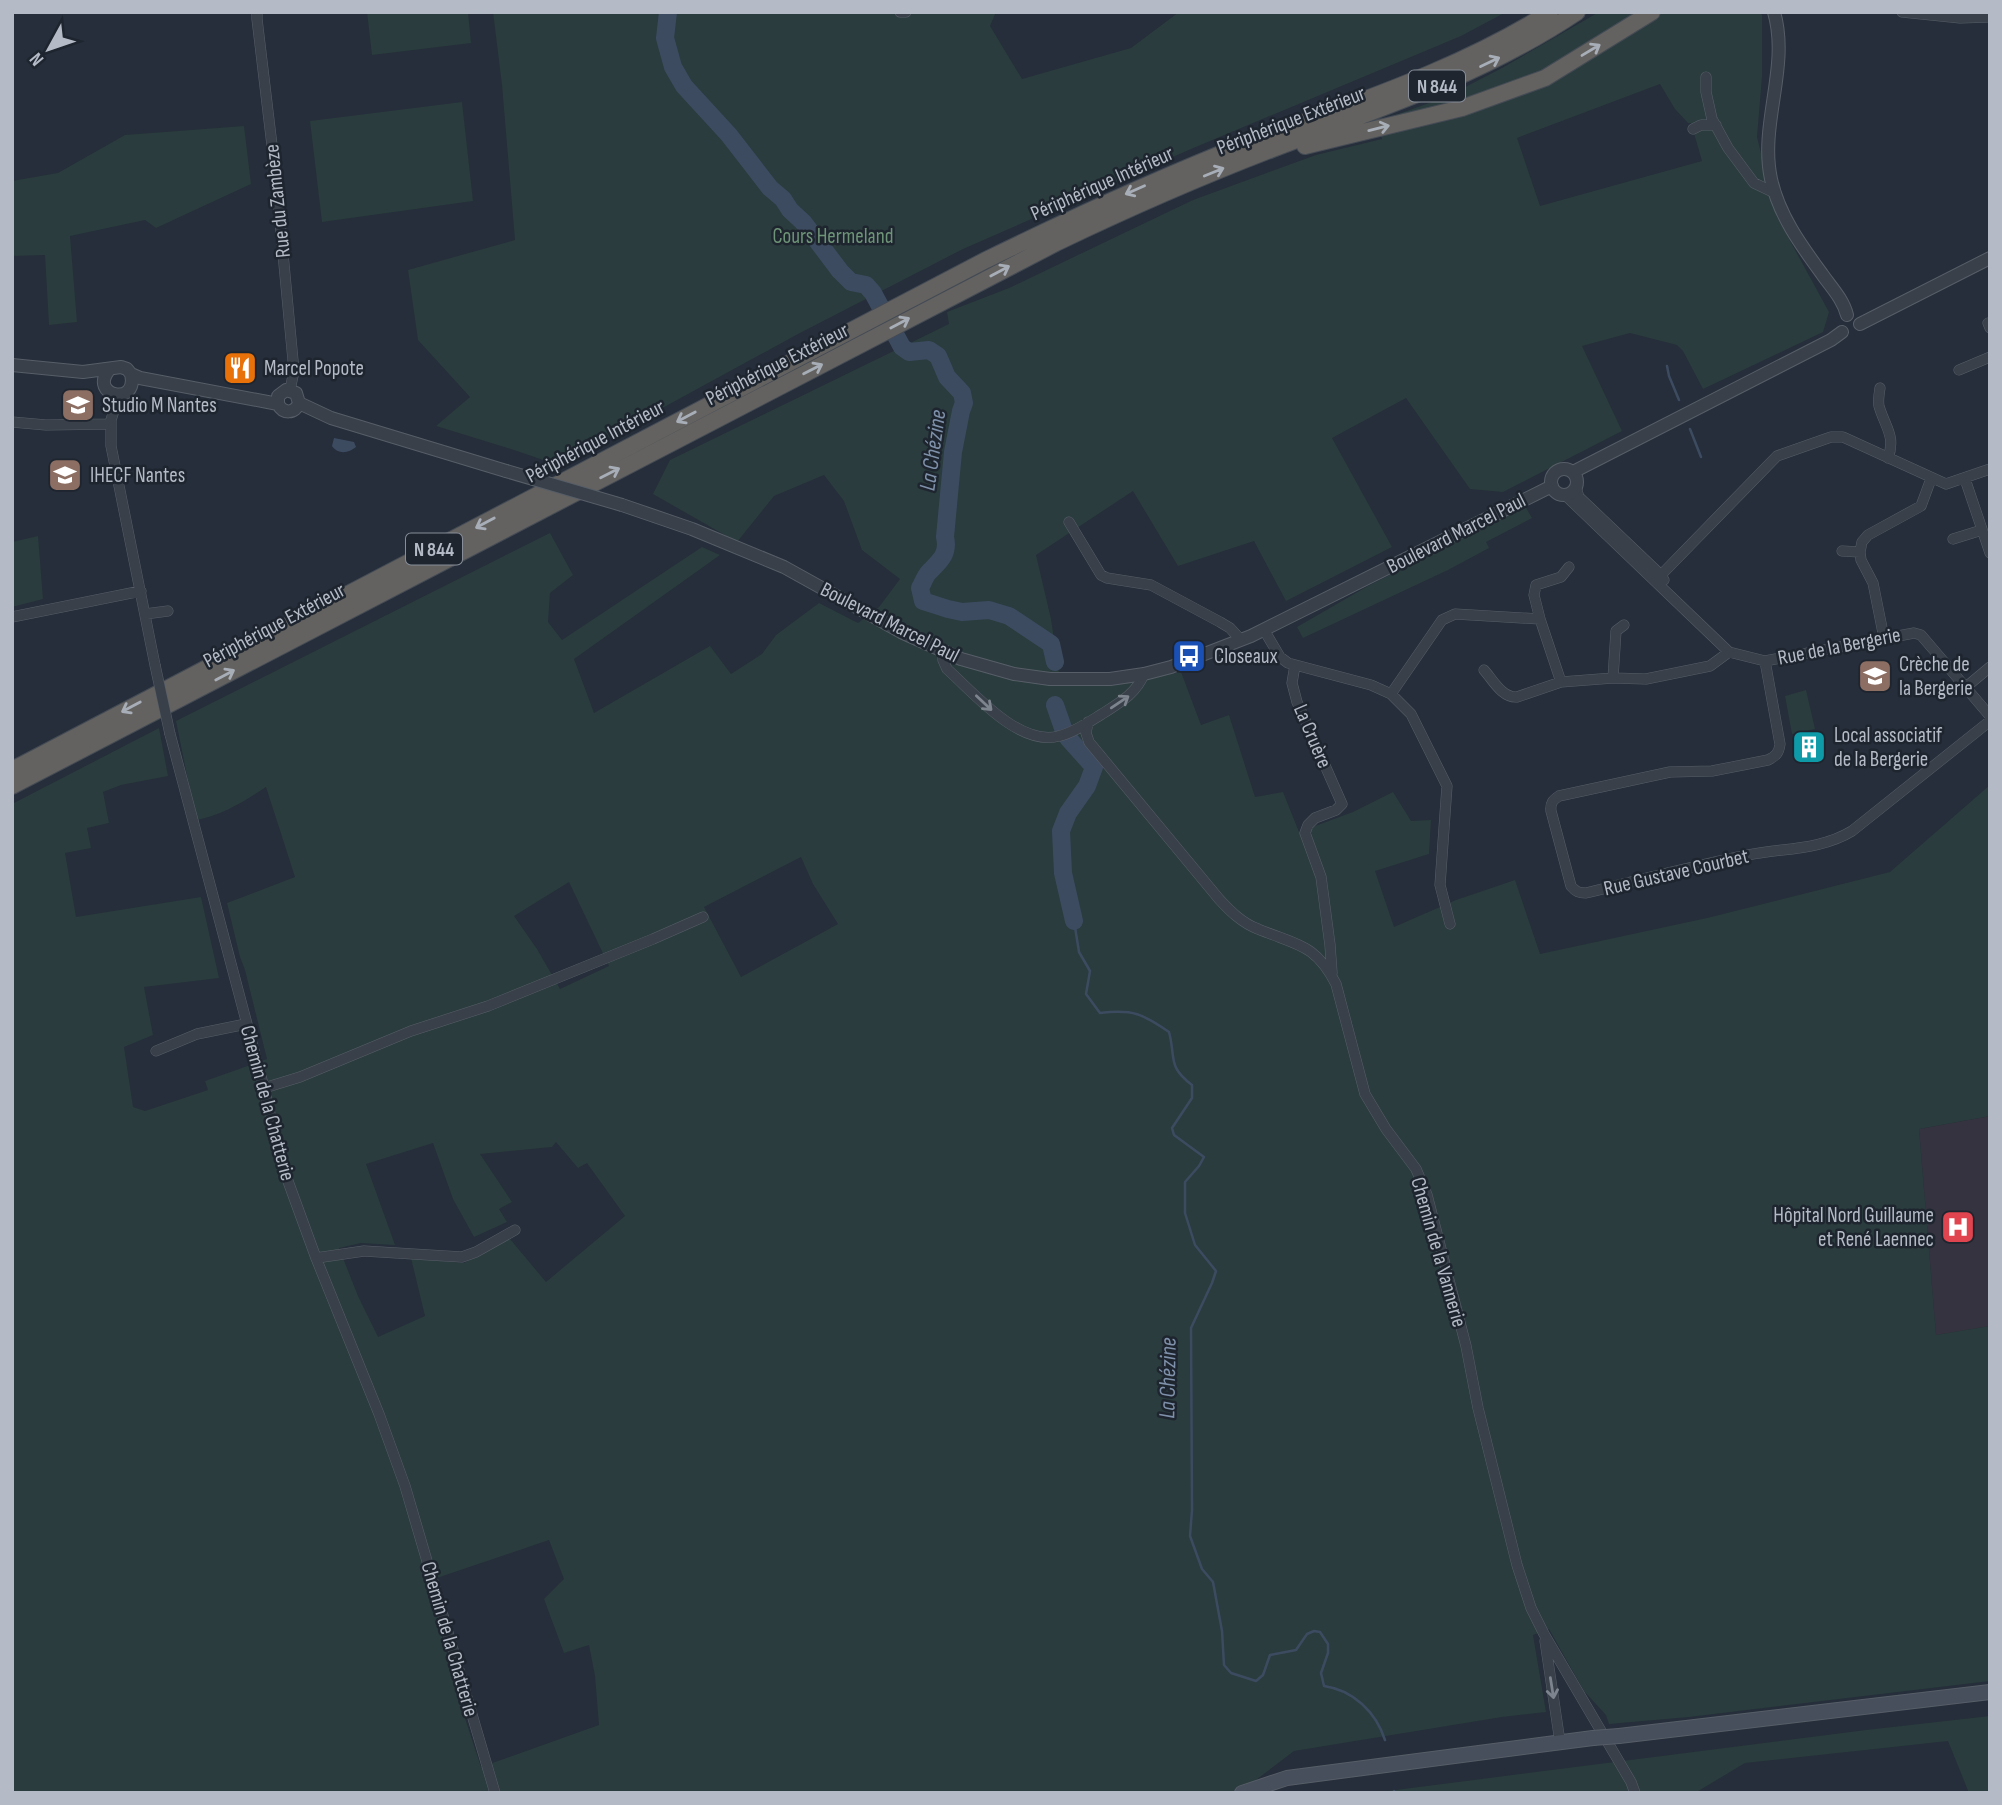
<svg xmlns="http://www.w3.org/2000/svg" width="2002" height="1805" viewBox="0 0 2002 1805" font-family="'Sofia Sans Condensed',sans-serif">
<style>
.medical{fill:#35333f}
.green{fill:#2a3c3d;fill-rule:evenodd}
.water{fill:#3d4b61}
.lines{fill:none;stroke-linecap:round;stroke-linejoin:round}
.stream{stroke:#3d4b61;stroke-width:2.5}
.river{stroke:#3d4b61;stroke-width:18}
.minor-casing{stroke:#575e68;stroke-width:11}
.tertiary-casing{stroke:#575e68;stroke-width:14}
.secondary-casing{stroke:#575e68;stroke-width:16}
.trunk-casing{stroke:#444b55;stroke-width:18}
.minor{stroke:#39404a;stroke-width:10}
.tertiary{stroke:#39404a;stroke-width:12}
.secondary{stroke:#474f5d;stroke-width:14}
.trunk{stroke:#636260;stroke-width:16}
.minor-bridge-casing{stroke:#575e68;stroke-width:11;stroke-linecap:butt}
.tertiary-bridge-casing{stroke:#575e68;stroke-width:14;stroke-linecap:butt}
.secondary-bridge-casing{stroke:#575e68;stroke-width:16;stroke-linecap:butt}
.minor-bridge{stroke:#39404a;stroke-width:10}
.tertiary-bridge{stroke:#39404a;stroke-width:12}
.secondary-bridge{stroke:#474f5d;stroke-width:14}
.oneway{stroke:#a8aeb7}
.oneway2{stroke:#7d848e}
.labels{text-anchor:middle;stroke-width:5;stroke-linejoin:round;paint-order:stroke}
.shield{fill:#1e252f;stroke:#878e99;stroke-width:2}
.shield-label{font-size:19px;font-weight:bold;fill:#b4bbc6}
.street-label{font-size:21px;fill:#b4bbc6;stroke:#1e252f}
.park-label{font-size:21px;fill:#6e9477;stroke:#1e252f}
.poi-label{font-size:21px;fill:#b4bbc6;stroke:#1e252f;text-anchor:start}
.water-label{font-size:23px;font-style:italic;fill:#7f91aa;stroke:#1e252f}
</style>
<rect width="100%" height="100%" fill="#252e3a"/>
<!-- medical -->
<path class="medical" d="M1990 1116V1326L1936 1335 1919 1129Z"/>
<!-- green -->
<path class="green" d="M367 12H468L471 43 372 55Z
M493 12H996L990 26 1022 79 1131 48 1179 12H1506L1461 36 1191 149 963 249 798 334 558 465 511 449 436 426 470 397 418 340 408 270 515 240 502 85Z
M1599 12H1760L1762 15V77L1757 137 1777 217 1829 312 1823 332 1703 389 1683 351 1677 345 1630 333 1582 346 1622 431 1503 492 1470 489 1406 398 1332 438 1392 547 1286 601 1254 541 1178 566 1133 491 1036 555 1051 619 1061 686 1113 685 1181 672 1201 725 1229 715 1255 797 1283 792 1299 832 1353 812 1393 792 1411 821 1431 820 1429 854 1375 871 1394 927 1456 900 1515 880 1540 954 1707 918 1890 872 1990 785V1116L1919 1129 1936 1335 1990 1326V1681L1689 1717 1609 1724 1606 1715 1584 1691 1549 1629 1533 1635 1546 1712 1502 1717 1294 1751 1239 1793H12V804L159 728 168 776 121 785 103 792 109 823 87 828 91 848 65 853 76 917 201 897 219 978 144 987 153 1035 124 1047 133 1107 145 1111 208 1090 205 1081 267 1059 245 970 240 957 227 903 295 877 266 787C243 802 223 815 196 820L176 721 550 533 573 575 550 593 548 622 562 640 702 547 720 555 574 659 594 713 710 646 731 674 762 654 776 635 819 603 858 623 879 607 900 579 862 550 844 501 824 475 774 496 737 542 653 494 670 460 949 324 947 312 1009 288 1193 200 1316 155 1382 139 1376 122 1446 97 1502 68ZM1660 84 1675 109 1688 123H1691L1702 161 1540 206 1517 138ZM801 857 813 884 838 924 741 977 704 907ZM569 882 609 966 560 989 537 949 514 916ZM556 1142 578 1168 587 1163 625 1216 546 1282 510 1239 464 1263 411 1258 425 1316 378 1337 358 1296 339 1248 361 1243 395 1245 366 1164 433 1143 453 1199 474 1237 507 1222 499 1209 512 1202 480 1154 552 1147ZM549 1540 564 1579 544 1599 564 1653 589 1645 595 1676 599 1725 481 1767 458 1697 428 1581Z
M462 102 473 201 322 222 310 121Z
M244 126 251 184 156 228 145 220 70 236 77 322 49 325 45 255 12 256V181L58 173 125 135Z
M1525 506 1532 518 1486 542 1489 548 1448 570 1303 638 1297 627 1368 586Z
M38 536 43 599 12 607V542Z
M1806 690 1815 729 1792 734 1785 696Z
M1990 1716V1793H1969L1948 1741 1745 1763 1695 1793H1372L1866 1730Z"/>
<!-- water -->
<path class="water" d="M334 438 354 442 356 447C349 453 338 455 332 446Z"/>
<g class="lines">
<!-- stream -->
<path class="stream" d="M1667 366 1669 376 1679 400
M1690 429 1701 457
M1074 921 1079 952 1090 971 1086 994 1100 1013C1133 1009 1143 1014 1169 1032 1176 1058 1167 1066 1192 1085V1098L1172 1128 1174 1135 1204 1157 1199 1166 1185 1182V1213L1195 1245 1216 1271 1212 1283 1191 1328 1192 1510 1190 1536 1202 1569 1213 1582 1222 1631 1224 1665 1231 1673 1256 1681 1263 1675 1270 1655 1296 1650 1307 1634 1314 1631 1320 1632 1328 1644V1653L1321 1673 1324 1686C1353 1690 1376 1712 1385 1740
M1394 1791 1395 1793"/>
<!-- river -->
<path class="river" d="M668 12 665 38 673 67 684 86 729 135 770 188 783 199 790 210 803 222 840 271 851 282 866 285 873 293 902 347 909 352 929 350 938 356 947 377 962 393 964 403 961 411 953 452 945 537C949 554 940 561 929 572 925 576 923 583 920 588L923 601 948 609 962 612 989 610 1009 616 1051 644 1055 662
M1055 705 1064 731
M1068 738 1094 767 1087 786 1068 813 1061 831 1063 873 1074 921"/>
<!-- minor casing -->
<g class="minor-casing">
<path id="minor" d="M257 12V19L276 179 294 371 290 390
M900 12H906
M1902 12 1960 18 1990 17
M1706 77V92L1712 119 1728 148 1754 183 1775 193
M1693 129 1701 125H1716
M1988 323 1990 328
M1959 370 1990 357
M1880 388C1879 394 1878 401 1879 406 1885 427 1896 436 1888 458
M119 395 111 420V446L155 665
M12 422 46 425 111 424
M1965 479 1990 553
M1576 488 1579 497 1661 575 1664 580
M1565 495 1729 652 1765 661 1914 633 1921 635 1990 716
M1069 522 1101 575 1107 578 1151 585 1220 622 1230 628 1241 640
M1953 539 1982 530
M1842 551 1860 552
M1661 575 1777 456 1831 437H1843L1946 484 1990 469
M145 614 168 611
M12 617 141 591
M1540 619 1534 595 1536 585 1561 577 1569 567
M1264 630 1280 657 1288 663 1371 685 1391 694 1411 714 1447 786 1440 885 1450 924
M1884 638 1873 583 1861 560 1860 552 1862 542 1868 535 1921 506 1931 479
M943 652V660L947 669C974 693 1019 747 1059 736 1073 733 1089 722 1102 714 1119 703 1136 694 1144 674
M1765 661 1780 744C1779 753 1776 756 1768 760L1712 771 1670 772 1559 796C1553 800 1550 803 1551 811L1571 886C1576 892 1579 893 1586 893 1640 880 1694 866 1748 855 1783 848 1821 850 1852 831L1990 721
M1295 665 1292 683 1297 702 1342 804 1336 810 1315 818 1308 825 1305 833 1321 877 1330 945 1332 973
M1484 670C1493 680 1502 698 1517 697L1561 682 1613 678 1646 679 1710 666 1729 652
M1613 678 1616 631 1624 625
M1966 687 1990 667
M1391 694 1442 620 1455 614 1540 619 1561 682
M1088 722 1086 733 1089 742 1219 899C1230 911 1242 923 1258 929 1296 945 1315 943 1336 984L1365 1094 1386 1129 1416 1169 1427 1195 1466 1346 1478 1408 1517 1565 1531 1608 1544 1634 1631 1782 1635 1793
M170 734 264 1088 281 1162 316 1258 379 1414 405 1486 495 1793
M156 1051 197 1034 246 1024
M264 1088 300 1077 411 1031 488 1006 653 939 703 917
M316 1258 364 1251 462 1257 476 1252 515 1230
M1545 1641 1560 1742"/>
</g>
<!-- tertiary casing -->
<g class="tertiary-casing">
<path id="tertiary" d="M1774 12C1790 67 1759 124 1771 179 1779 215 1800 244 1822 274 1831 287 1843 299 1847 315
M1860 324 1990 258
M12 365 83 372 121 367 127 369 131 374 140 378 278 404
M109 370C88 396 139 407 131 374
M299 403 331 418 506 471
M278 404V396L286 390 296 393 299 403
M278 404C283 414 295 414 299 403
M1551 482a13 13 0 1 1 26 0a13 13 0 1 1-26 0Z
M1573 472 1831 340 1842 332
M622 505 692 529 784 567 901 632 961 659 1014 674 1050 679H1110L1144 674 1171 667 1251 636 1552 486"/>
</g>
<!-- secondary casing -->
<g class="secondary-casing">
<path id="secondary" d="M1619 1736 1990 1692
M1242 1793 1287 1778 1593 1738"/>
</g>
<!-- trunk casing -->
<g class="trunk-casing">
<path id="trunk" d="M1305 146 1462 108 1545 78 1652 12
M12 770 986 260C1072 218 1159 178 1248 143 1351 104 1456 71 1550 12
M12 786 1056 243C1133 206 1211 172 1291 142 1389 106 1489 71 1577 12"/>
</g>
<!-- minor -->
<use href="#minor" class="minor"/>
<!-- tertiary -->
<use href="#tertiary" class="tertiary"/>
<!-- secondary -->
<use href="#secondary" class="secondary"/>
<!-- trunk -->
<use href="#trunk" class="trunk"/>
<!-- minor-bridge casing -->
<g class="minor-bridge-casing">
<path id="minor-bridge" d="M155 665 170 734"/>
</g>
<!-- tertiary-bridge casing -->
<g class="tertiary-bridge-casing">
<path id="tertiary-bridge" d="M506 471 622 505"/>
</g>
<!-- secondary-bridge casing -->
<g class="secondary-bridge-casing">
<path id="secondary-bridge" d="M1593 1738 1619 1736"/>
</g>
<!-- minor-bridge -->
<use href="#minor-bridge" class="minor-bridge"/>
<!-- tertiary-bridge -->
<use href="#tertiary-bridge" class="tertiary-bridge"/>
<!-- secondary-bridge -->
<use href="#secondary-bridge" class="secondary-bridge"/>
</g>
<!-- one-way arrows -->
<defs><path id="oneway-shaft" d="M-6 0H5M1.5-3L5.5 0L1.5 3" fill="none" stroke-width="1.6" stroke-linecap="round" stroke-linejoin="round" transform="scale(1.75)"/></defs>
<g class="oneway">
<use href="#oneway-shaft" transform="translate(1591 50) rotate(-31)"/>
<use href="#oneway-shaft" transform="translate(1490 62) rotate(-26)"/>
<use href="#oneway-shaft" transform="translate(1379 128) rotate(-14)"/>
<use href="#oneway-shaft" transform="translate(1214 172) rotate(-22)"/>
<use href="#oneway-shaft" transform="translate(1135 190) rotate(156)"/>
<use href="#oneway-shaft" transform="translate(1000 271) rotate(-28)"/>
<use href="#oneway-shaft" transform="translate(900 323) rotate(-28)"/>
<use href="#oneway-shaft" transform="translate(813 369) rotate(-27)"/>
<use href="#oneway-shaft" transform="translate(686 417) rotate(152)"/>
<use href="#oneway-shaft" transform="translate(610 473) rotate(-27)"/>
<use href="#oneway-shaft" transform="translate(485 523) rotate(152)"/>
<use href="#oneway-shaft" transform="translate(225 675) rotate(-28)"/>
<use href="#oneway-shaft" transform="translate(131 707) rotate(152)"/>
</g>
<g class="oneway2">
<use href="#oneway-shaft" transform="translate(1120 702) rotate(-34)"/>
<use href="#oneway-shaft" transform="translate(984 703) rotate(43)"/>
<use href="#oneway-shaft" transform="translate(1552 1688) rotate(81)"/>
</g>
<!-- icons -->
<defs>
<g id="restaurant-square" transform="scale(1.75)"><rect x="-9" y="-9" width="18" height="18" rx="4" fill="#e8710a" stroke="#1e252f"/><path d="M-5-6h1v4h1v-4h1v4h1v-4h1v5L-1.5 .5V6h-2V.5L-5-1ZM5-6V6H3V1.5H1.5Q1.5-4 5-6Z" fill="#fff"/></g>
<g id="university-square" transform="scale(1.75)"><rect x="-9" y="-9" width="18" height="18" rx="4" fill="#8d6e63" stroke="#1e252f"/><path d="M0-5L7-2L0 1L-7-2ZM-4 1L0 2.5L4 1V4Q0 6-4 4Z" fill="#fff"/></g>
<g id="bus-square" transform="scale(1.75)"><rect x="-9" y="-9" width="18" height="18" rx="4" fill="#1a4fb4" stroke="#1e252f"/><path d="M-5-6H5V4H4V6H2V4H-2V6H-4V4H-5ZM-3.5-4V0h7V-4ZM-3.5 1.2v1.5H-2V1.2ZM2 1.2v1.5H3.5V1.2Z" fill="#fff"/></g>
<g id="school-square" transform="scale(1.75)"><rect x="-9" y="-9" width="18" height="18" rx="4" fill="#8d6e63" stroke="#1e252f"/><path d="M0-5L7-2L0 1L-7-2ZM-4 1L0 2.5L4 1V4Q0 6-4 4Z" fill="#fff"/></g>
<g id="building-square" transform="scale(1.75)"><rect x="-9" y="-9" width="18" height="18" rx="4" fill="#0f9aa8" stroke="#1e252f"/><path d="M-4-6H4V6H1V3H-1V6H-4ZM-2.5-4.3h1.7v1.8h-1.7ZM.8-4.3h1.7v1.8H.8ZM-2.5-1h1.7V.8h-1.7ZM.8-1h1.7V.8H.8Z" fill="#fff"/></g>
<g id="hospital-square" transform="scale(1.75)"><rect x="-9" y="-9" width="18" height="18" rx="4" fill="#e0444e" stroke="#1e252f"/><path d="M-5-5h3v3.5h4V-5h3V5h-3V1.5h-4V5h-3Z" fill="#fff"/></g>
</defs>
<g fill-rule="evenodd">
<use href="#restaurant-square" x="240" y="368"/>
<use href="#university-square" x="78" y="405"/>
<use href="#university-square" x="65" y="475"/>
<use href="#bus-square" x="1189" y="656"/>
<use href="#school-square" x="1875" y="676"/>
<use href="#building-square" x="1809" y="747"/>
<use href="#hospital-square" x="1958" y="1227"/>
</g>
<g class="labels">
<!-- shield labels -->
<g class="shield">
<rect x="1409" y="70.5" width="56" height="31" rx="5"/>
<rect x="406" y="533.5" width="56" height="31" rx="5"/>
</g>
<g class="shield-label">
<text x="1437" y="93">N 844</text>
<text x="434" y="556">N 844</text>
</g>
<!-- street labels -->
<g class="street-label">
<text transform="translate(1291 120) rotate(-21)" y="7">Périphérique Extérieur</text>
<text transform="translate(1102 183) rotate(-24)" y="7">Périphérique Intérieur</text>
<text transform="translate(277 201) rotate(-96)" y="7">Rue du Zambèze</text>
<text transform="translate(777 364) rotate(-27)" y="7">Périphérique Extérieur</text>
<text transform="translate(595 441) rotate(-28)" y="7">Périphérique Intérieur</text>
<text transform="translate(1456 533) rotate(-27)" y="7">Boulevard Marcel Paul</text>
<text transform="translate(890 622) rotate(27)" y="7">Boulevard Marcel Paul</text>
<text transform="translate(274 625) rotate(-28)" y="7">Périphérique Extérieur</text>
<text transform="translate(1839 646) rotate(-11)" y="7">Rue de la Bergerie</text>
<text transform="translate(1313 736) rotate(67)" y="7">La Cruère</text>
<text transform="translate(1676 872) rotate(-13)" y="7">Rue Gustave Courbet</text>
<text transform="translate(268 1103) rotate(75)" y="7">Chemin de la Chatterie</text>
<text transform="translate(1439 1252) rotate(74)" y="7">Chemin de la Vannerie</text>
<text transform="translate(450 1639) rotate(74)" y="7">Chemin de la Chatterie</text>
</g>
<!-- park labels -->
<g class="park-label">
<text x="833" y="243">Cours Hermeland</text>
</g>
<!-- poi labels -->
<g class="poi-label">
<text x="264" y="375">Marcel Popote</text>
<text x="102" y="412">Studio M Nantes</text>
<text x="90" y="482">IHECF Nantes</text>
<text x="1214" y="663">Closeaux</text>
<text x="1899" y="671">Crèche de<tspan x="1899" dy="24">la Bergerie</tspan></text>
<text x="1834" y="742">Local associatif<tspan x="1834" dy="24">de la Bergerie</tspan></text>
<text x="1934" y="1222" text-anchor="end">Hôpital Nord Guillaume<tspan x="1934" dy="24">et René Laennec</tspan></text>
</g>
<!-- water labels -->
<g class="water-label">
<text transform="translate(932 450) rotate(-82)" y="8">La Chézine</text>
<text transform="translate(1167 1378) rotate(-89)" y="8">La Chézine</text>
</g>
</g>
<!-- border -->
<rect width="2002" height="1805" fill="none" stroke="#b4bbc6" stroke-width="28"/>
<!-- north arrow -->
<g transform="translate(49 49) rotate(230)" stroke="#1e252f" stroke-width="5" paint-order="stroke">
<path d="M0-5L12 26L0 18L-12 26Z" fill="#b4bbc6"/>
<text y="-10" font-size="19" font-weight="bold" text-anchor="middle" fill="#b4bbc6">N</text>
</g>
</svg>
